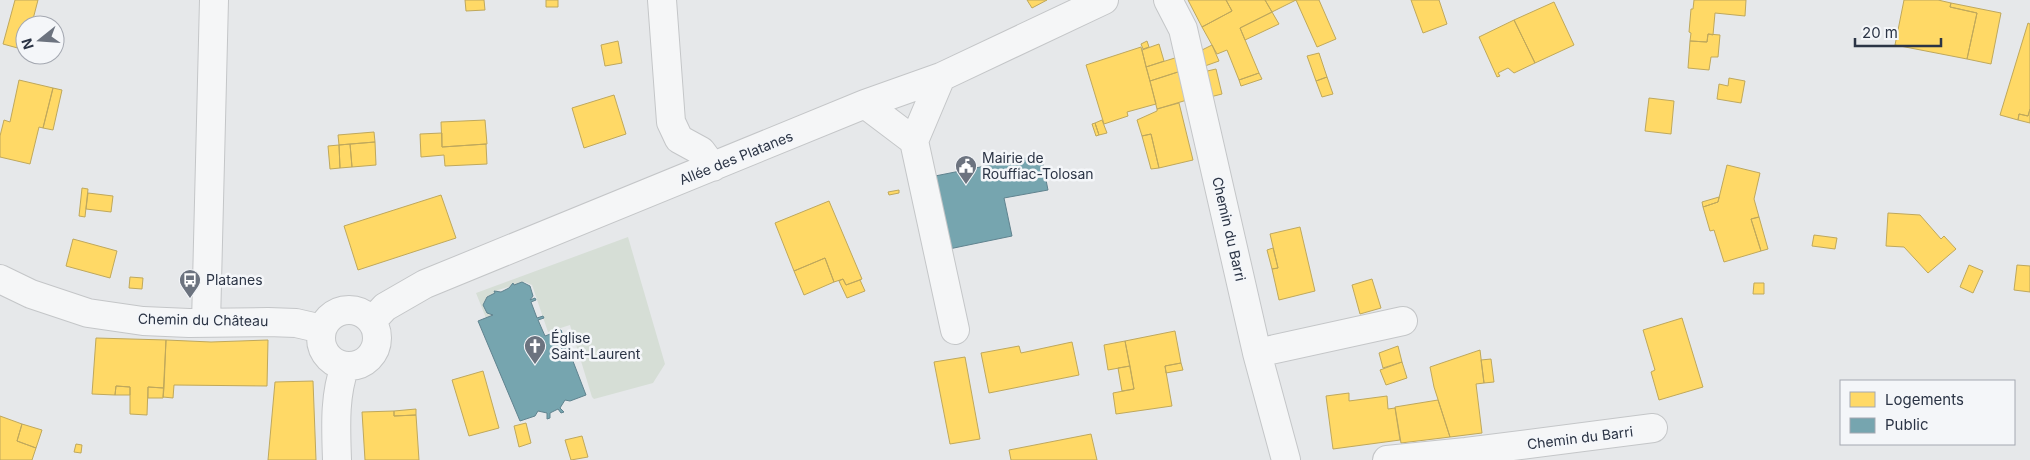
<svg xmlns="http://www.w3.org/2000/svg" width="2030" height="460" viewBox="0 0 2030 460" font-family="Inter,sans-serif">
<style>
.green{fill:#d6ded6}
.homes{fill:#ffd966;stroke:#bfa85c}
.public{fill:#76a5af;stroke:#60838f}
.lines{fill:none;stroke-linecap:round;stroke-linejoin:round}
.minor-casing{stroke:#c4c6c8;stroke-width:30}
.minor{stroke:#f5f6f7;stroke-width:28}
.labels{text-anchor:middle;stroke-width:5;stroke-linejoin:round;paint-order:stroke}
.street-label{font-size:14px;fill:#2b3445;stroke:#f4f6f9}
.poi-label{font-size:14px;fill:#2b3445;stroke:#f4f6f9;text-anchor:start}
</style>
<rect width="100%" height="100%" fill="#e6e8ea"/>
<!-- green -->
<path class="green" d="M628 237 665 364 653 383 594 399 592 397 570 325 548 332 532 285 525 282 498 290 495 293V314L486 318 476 293Z"/>
<!-- homes -->
<path class="homes" d="M15 0H38L32 23 42 25H25V50L3 44Z
M465 0H484L485 10 466 11Z
M546 0H558V7H546Z
M1027 0H1047L1032 8Z
M1188 0H1226L1232 11 1202 27Z
M1226 0H1265L1272 12 1240 28 1259 73 1239 80 1227 50 1217 54 1202 27 1232 11Z
M1265 0H1296L1272 12Z
M1296 0H1319L1336 39 1317 47Z
M1411 0H1439L1447 24 1423 33Z
M1694 0H1746L1745 16 1715 13 1713 35 1708 34 1707 42 1690 41 1691 33 1689 32 1691 9H1693Z
M1904 0H1938L1951 3 1950 7 1977 13 1967 59 1895 45Z
M1554 2 1574 45 1535 63 1514 20Z
M1951 3 2001 13 1991 64 1967 59 1977 13 1950 7Z
M1272 12 1279 24 1245 40 1240 28Z
M1514 20 1535 63 1514 73 1508 68 1498 73 1500 76 1497 77 1479 37Z
M2028 23 2030 24V109L2028 116 2019 114 2018 120 2000 115Z
M1708 34 1720 35 1718 57H1711L1709 70 1688 68 1690 41 1707 42Z
M618 41 622 63 605 66 601 45Z
M1147 41 1149 47 1143 49 1141 44Z
M1159 44 1164 61 1146 67 1142 50Z
M1212 45 1219 61 1202 67 1198 52Z
M1141 47 1156 104 1127 112 1128 116 1104 124 1086 65Z
M1319 53 1327 77 1316 81 1307 56Z
M1178 57 1181 71 1150 81 1146 67Z
M1216 69 1222 94 1210 97 1203 72Z
M1181 71 1187 100 1157 109 1150 81Z
M1259 73 1262 79 1241 86 1239 80Z
M1327 77 1333 94 1322 97 1316 81Z
M1729 78 1745 81 1741 103 1717 99 1719 84 1728 86Z
M19 80 53 88 43 128 39 127 30 164 0 157V136L4 120 10 122Z
M53 88 62 90 53 130 43 128Z
M614 95 626 134 584 148 572 108Z
M1649 98 1674 101 1671 134 1645 131Z
M1179 103 1193 160 1159 168 1151 134 1142 136 1137 120 1157 111V109Z
M2030 109V123L2018 120 2019 114 2028 116Z
M485 120 487 144 442 147 441 122Z
M1102 120 1107 133 1099 135 1095 123Z
M1095 123 1099 135 1096 136 1092 124Z
M374 132 375 142 339 145 338 135Z
M442 133V147L486 144 487 164 445 166 444 155 421 157 420 134Z
M1151 134 1159 168 1151 169 1142 136Z
M375 142 376 165 352 167 350 144Z
M350 144 352 167 340 168 339 145Z
M339 145 340 168 330 169 328 146Z
M1727 165 1760 173 1754 199 1759 217 1751 219 1761 251 1724 262 1714 230 1710 231 1703 207 1718 202Z
M82 188 88 189 85 217 79 216Z
M899 190V193L889 195 888 192Z
M88 193 113 196 111 212 86 209Z
M441 195 456 238 358 270 344 226Z
M1719 197 1718 202 1703 207 1702 202Z
M829 201 862 279 846 285 843 279 834 282 825 258 794 271 775 223Z
M1888 213 1920 215 1941 239 1944 236 1956 249 1928 273 1904 247 1886 246Z
M1759 217 1768 249 1761 251 1751 219Z
M1300 227 1315 291 1279 300 1272 269 1278 268 1270 234Z
M1814 235 1837 238 1835 249 1812 246Z
M73 239 117 251 110 278 66 266Z
M1273 248 1278 268 1272 269 1267 250Z
M825 258 834 282 804 295 794 271Z
M1969 265 1983 271 1973 293 1960 287Z
M2017 265 2030 266V292L2014 290Z
M130 277 143 278 142 289 129 288Z
M843 279 846 285 860 280 865 291 847 298 839 281Z
M1372 279 1381 308 1360 314 1352 285Z
M1754 283H1764V294H1753Z
M1682 318 1703 387 1659 400 1651 372 1655 370 1643 330Z
M1175 331 1181 363 1165 366 1172 406 1116 414 1113 393 1134 389 1125 341Z
M96 338 166 340 164 388 148 387 147 415 130 414V387L116 386 115 395 92 394Z
M166 340 211 342 268 340 267 386 174 385 173 398 163 397Z
M1125 341 1130 366 1108 370 1104 345Z
M1072 342 1079 375 989 393 981 353 1019 346 1021 353Z
M1398 346 1402 362 1383 368 1379 353Z
M1480 350 1484 383 1476 384 1482 433 1450 437 1434 387 1430 367Z
M965 357 980 439 950 444 934 362Z
M1491 359 1494 382 1484 383 1481 360Z
M1402 362 1407 378 1386 385 1380 370Z
M1181 363 1183 370 1166 373 1165 366Z
M1130 366 1134 389 1122 391 1118 368Z
M483 371 499 428 469 436 452 380Z
M313 381 316 460H268L275 382Z
M116 386 130 387V395H115Z
M148 387 164 388 163 398H148Z
M1349 393V401L1387 396 1388 409 1395 408 1400 440 1333 449 1326 396Z
M1438 400 1450 437 1401 443 1395 407Z
M416 409V415L394 416V411Z
M394 411V416L416 415 419 460H365L362 412Z
M0 416 22 424 17 441 36 448 32 460H0Z
M526 423 531 443 519 447 514 426Z
M22 424 42 430 36 448 17 441Z
M1091 434 1097 460H1011L1009 450Z
M582 436 588 457 571 460 565 440Z
M76 444 82 445 81 453 74 452Z"/>
<!-- public -->
<path class="public" d="M1041 155 1048 190 1004 198 1012 236 949 249 935 176Z
M522 282 530 286 533 296 530 300 535 298 536 300 531 302 537 318 543 316 544 318 538 320 545 336 561 330 586 395 570 401 565 400 560 408 564 412 561 413 558 409 550 413V418L547 419V413L538 411 535 416 520 421 478 321 493 315 487 313 483 305 487 297 495 293 494 291 501 292 509 288 513 283 514 285Z"/>
<g class="lines">
<!-- minor casing -->
<g class="minor-casing">
<path id="minor" d="M662 0 671 122 679 139 701 151 713 167
M1168 0 1183 29 1257 353 1286 460
M865 104 914 141 955 330
M914 141 941 77
M0 279 31 294 88 313 143 321 189 323 268 322 296 323 322 329
M321 338a28 28 0 1 1 56 0a28 28 0 1 1-56 0Z
M372 321 385 307 425 284 865 104 941 77 1104 0
M206 323 214 0
M1257 353 1403 321
M337 460C336 428 334 396 345 366
M1387 460 1466 452 1653 428"/>
</g>
<!-- minor -->
<use href="#minor" class="minor"/>
</g>
<!-- icons -->
<defs>
<g id="civic-pin" transform="scale(1.125)"><path d="M0 17L-7.5 6A9.5 9.5 0 1 1 7.5 6Z" fill="#6c737f" stroke="#f4f6f9"/><path d="M-.6-6.5H3V-4.5H.6V-3L4-1V1h2V6H-6V1h2V-1L-.6-3ZM-1.2 2.5V6h2.4V2.5Z" fill="#fff"/></g>
<g id="bus-pin" transform="scale(1.125)"><path d="M0 17L-7.5 6A9.5 9.5 0 1 1 7.5 6Z" fill="#6c737f" stroke="#f4f6f9"/><path d="M-5-6H5V4H4V6H2V4H-2V6H-4V4H-5ZM-3.5-4V0h7V-4ZM-3.5 1.2v1.5H-2V1.2ZM2 1.2v1.5H3.5V1.2Z" fill="#fff"/></g>
<g id="church-pin" transform="scale(1.125)"><path d="M0 17L-7.5 6A9.5 9.5 0 1 1 7.5 6Z" fill="#6c737f" stroke="#f4f6f9"/><path d="M-1.2-6h2.4v3.5h3.3v2.4h-3.3V6h-2.4V-.1h-3.3v-2.4h3.3Z" fill="#fff"/></g>
</defs>
<g fill-rule="evenodd">
<use href="#civic-pin" x="966" y="166"/>
<use href="#bus-pin" x="190" y="280"/>
<use href="#church-pin" x="535" y="346"/>
</g>
<g class="labels">
<!-- street labels -->
<g class="street-label">
<text transform="translate(736 158) rotate(-22)" y="5">Allée des Platanes</text>
<text transform="translate(1229 229) rotate(77)" y="5">Chemin du Barri</text>
<text transform="translate(203 320) rotate(1)" y="5">Chemin du Château</text>
<text transform="translate(1580 438) rotate(-7)" y="5">Chemin du Barri</text>
</g>
<!-- poi labels -->
<g class="poi-label">
<text x="982" y="163">Mairie de<tspan x="982" dy="16">Rouffiac-Tolosan</tspan></text>
<text x="206" y="285">Platanes</text>
<text x="551" y="343">Église<tspan x="551" dy="16">Saint-Laurent</tspan></text>
</g>
</g>
<!-- legend -->
<rect x="1840" y="380" width="175" height="65" fill="#f4f6f9" stroke="#a4a8b1"/>
<rect x="1850" y="392" width="25" height="15" fill="#ffd966" stroke="#a4a8b1"/>
<text x="1885" y="405" font-size="15" fill="#2b3445">Logements</text>
<rect x="1850" y="418" width="25" height="15" fill="#76a5af" stroke="#a4a8b1"/>
<text x="1885" y="430" font-size="15" fill="#2b3445">Public</text>
<!-- north arrow -->
<g transform="translate(40 40) rotate(253)"><circle r="24" fill="#f4f6f9" stroke="#a4a8b1"/>
<path d="M0-4L9 19L0 12L-9 19Z" fill="#6c737f"/>
<text y="-8" font-size="14" font-weight="bold" text-anchor="middle" fill="#2b3445">N</text>
</g>
<!-- scale -->
<path d="M1855 38v8h86v-8" fill="none" stroke="#2b3445" stroke-width="2.5"/>
<text x="1862" y="38" font-size="15" fill="#2b3445" stroke="#f4f6f9" stroke-width="4" paint-order="stroke">20 m</text>
</svg>
